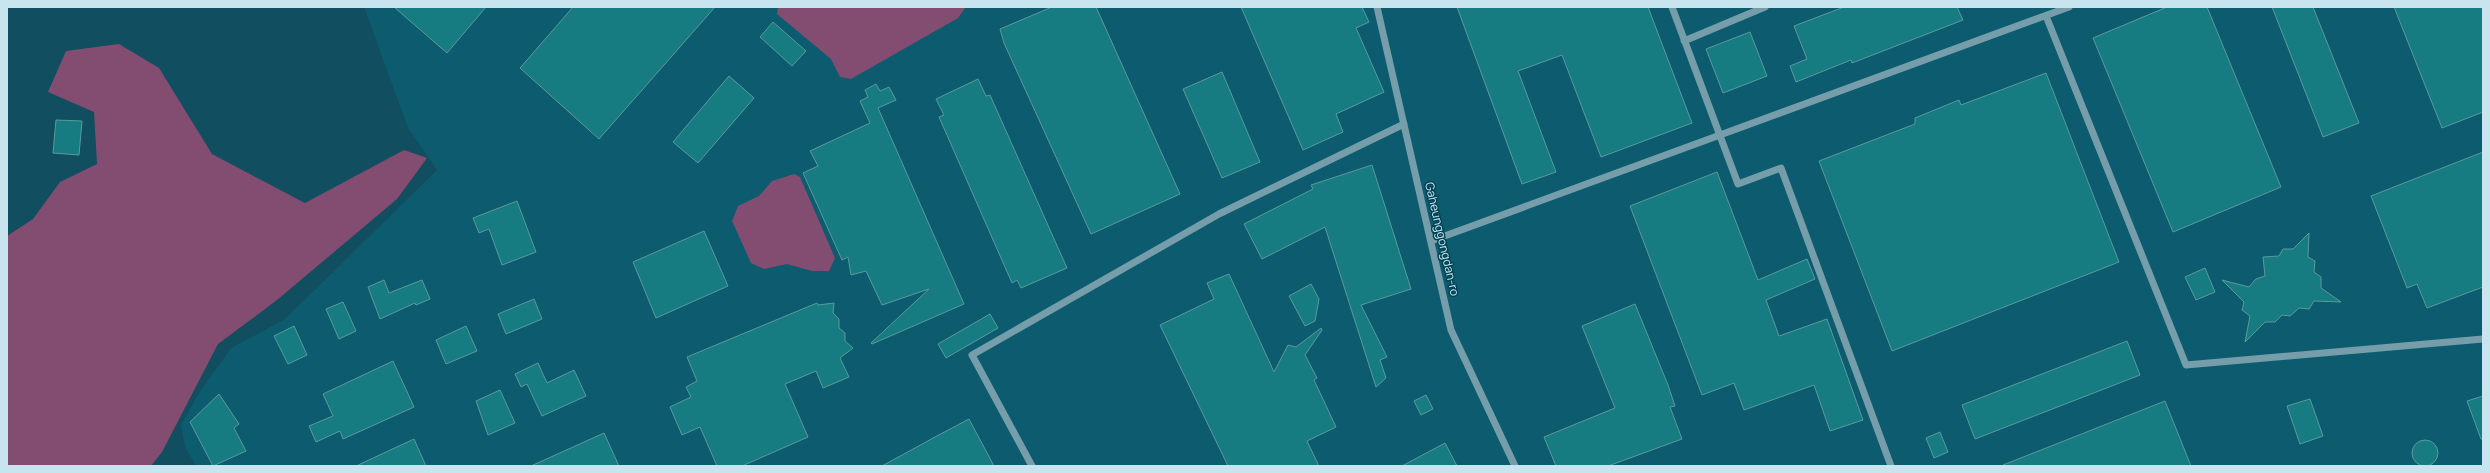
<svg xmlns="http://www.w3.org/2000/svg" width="2490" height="473" viewBox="0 0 2490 473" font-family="Manrope,sans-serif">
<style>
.built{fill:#0c5b6e}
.green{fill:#834d71}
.building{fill:#177c82;stroke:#5b9a9d}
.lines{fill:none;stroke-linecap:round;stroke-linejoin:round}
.minor{stroke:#759daa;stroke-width:7}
.labels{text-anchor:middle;stroke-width:3;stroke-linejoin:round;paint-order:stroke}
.street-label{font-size:12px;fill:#c8e4ee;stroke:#004354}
</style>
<rect width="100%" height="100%" fill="#114e5f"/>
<!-- built -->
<path class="built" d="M364 7H2483V466H196L185 447 181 425 200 391 231 348 285 319 437 170 408 128Z"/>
<!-- green -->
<path class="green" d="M778 7H966L958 18 851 79 840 77 831 59 777 14Z
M119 44 159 68 212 154 305 203 404 150 427 158 397 199 277 300 218 344 162 452 151 466H7V236L33 219 60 182 97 164 94 112 48 92 66 51Z
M794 174 800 177 835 258 829 271H812L787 264 764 269 751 263 732 221 738 206 759 196 772 181Z"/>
<!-- building -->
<path class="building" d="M394 7H486L447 53Z
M573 7H715L599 139 520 68Z
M1052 7H1096L1180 194 1091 234 1004 43 1000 29Z
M1241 7H1362L1369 22 1356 28 1384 92 1336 114 1343 132 1303 150Z
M1457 7H1648L1692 123 1601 157 1562 55 1518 71 1556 172 1522 184Z
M1844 7H1957L1963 20 1852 63 1851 60 1796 82 1790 66 1807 59 1794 26Z
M2167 7H2207L2281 187 2173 232 2093 38Z
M2272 7H2313L2359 123 2323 137Z
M2394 7H2483V112L2442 128Z
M773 22 806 51 792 66 760 37Z
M1750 32 1767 76 1723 93 1706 49Z
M1222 72 1260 162 1222 178 1183 89Z
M2046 73 2119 262 1892 351 1819 161 1915 124V118L1959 100 1961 105Z
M729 76 754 98 698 163 673 142Z
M978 79 986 96 990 95 1067 268 1021 288 1017 280 1012 283 939 117 944 115 936 99Z
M876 84 880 91 889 87 896 100 878 108 964 304 872 344 871 343 929 289 882 305 866 271 851 275 848 257 842 260 803 173 818 166 810 151 870 123 860 101 868 97 865 90Z
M56 120 82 121 79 155 53 153Z
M2483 152V287L2427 308 2417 284 2407 288 2371 196Z
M1372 165 1411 289 1361 305 1387 357 1380 360 1386 378 1376 387 1325 227 1262 259 1244 224 1313 189 1311 185Z
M1717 172 1758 280 1807 259 1815 279 1766 300 1779 336 1827 319 1863 420 1830 431 1814 385 1744 410 1734 383 1702 395 1630 206Z
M517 201 536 252 502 265 489 229 479 233 473 218Z
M704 231 728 286 656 318 633 262Z
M2309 233 2308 257 2315 261 2314 272 2321 277V288L2341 302 2314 301 2309 309 2299 308 2290 316 2282 315 2275 322H2265L2245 342 2250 316 2242 310 2244 302 2222 280 2249 287 2256 279 2265 276 2263 257 2279 256 2283 249H2293Z
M2205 268 2215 292 2196 300 2185 277Z
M1229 274 1274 372 1288 345 1296 347 1321 328 1322 330 1305 355 1317 378 1314 380 1336 427 1307 441 1319 466H1228L1160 325 1214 299 1207 283Z
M384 280 389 293 422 280 430 299 416 305 415 303 380 319 368 287Z
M1311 284 1319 299 1315 321 1305 326 1289 296Z
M534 299 542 319 506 334 498 314Z
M343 302 356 331 339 339 326 309Z
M817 303 818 305 834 303 833 313 839 319V328L845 333V341L853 348 840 358 849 377 823 388 816 371 785 384 808 437 742 466H717L700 427 682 435 670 407 691 397 686 387 697 381 687 357Z
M1635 304 1668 385 1675 406 1670 407 1682 439 1608 466H1556L1544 437 1615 408 1582 326Z
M990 314 998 328 946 358 938 344Z
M294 326 307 355 288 364 274 336Z
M466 326 477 351 446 364 436 340Z
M2127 341 2140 375 1975 439 1962 405Z
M393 361 414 407 343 439 340 431 316 442 309 426 333 416 323 394Z
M538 363 547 383 574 370 586 396 542 416 527 384 521 387 515 374Z
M500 390 515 423 488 435 476 401Z
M219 394 239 424 234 428 246 451 213 466 190 422Z
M1426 395 1433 409 1421 415 1414 401Z
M2483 396V439H2481L2467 401Z
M2310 399 2323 436 2300 444 2287 406Z
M2165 401 2191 466H2003V465Z
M969 419 994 466H882L935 437Z
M1940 432 1948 452 1934 458 1926 438Z
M604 433 619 466H531Z
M414 439 426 466H356Z
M2412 453a13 13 0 1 1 26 0a13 13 0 1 1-26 0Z
M1445 443 1457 466H1402Z"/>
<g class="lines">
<!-- minor -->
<path class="minor" d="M1377 7 1451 330 1515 466
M1672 7 1738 184 1781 168 1891 466
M2046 16 2186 365 2483 339
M1684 41 1765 7
M1431 241 2069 7
M1032 466 972 355 1219 214 1404 124"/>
</g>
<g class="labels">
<!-- street labels -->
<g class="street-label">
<text transform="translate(1442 239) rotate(77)" y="4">Gaheunggongdan-ro</text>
</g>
</g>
<!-- border -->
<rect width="2490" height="473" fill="none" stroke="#c8e4ee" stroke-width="16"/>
</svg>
